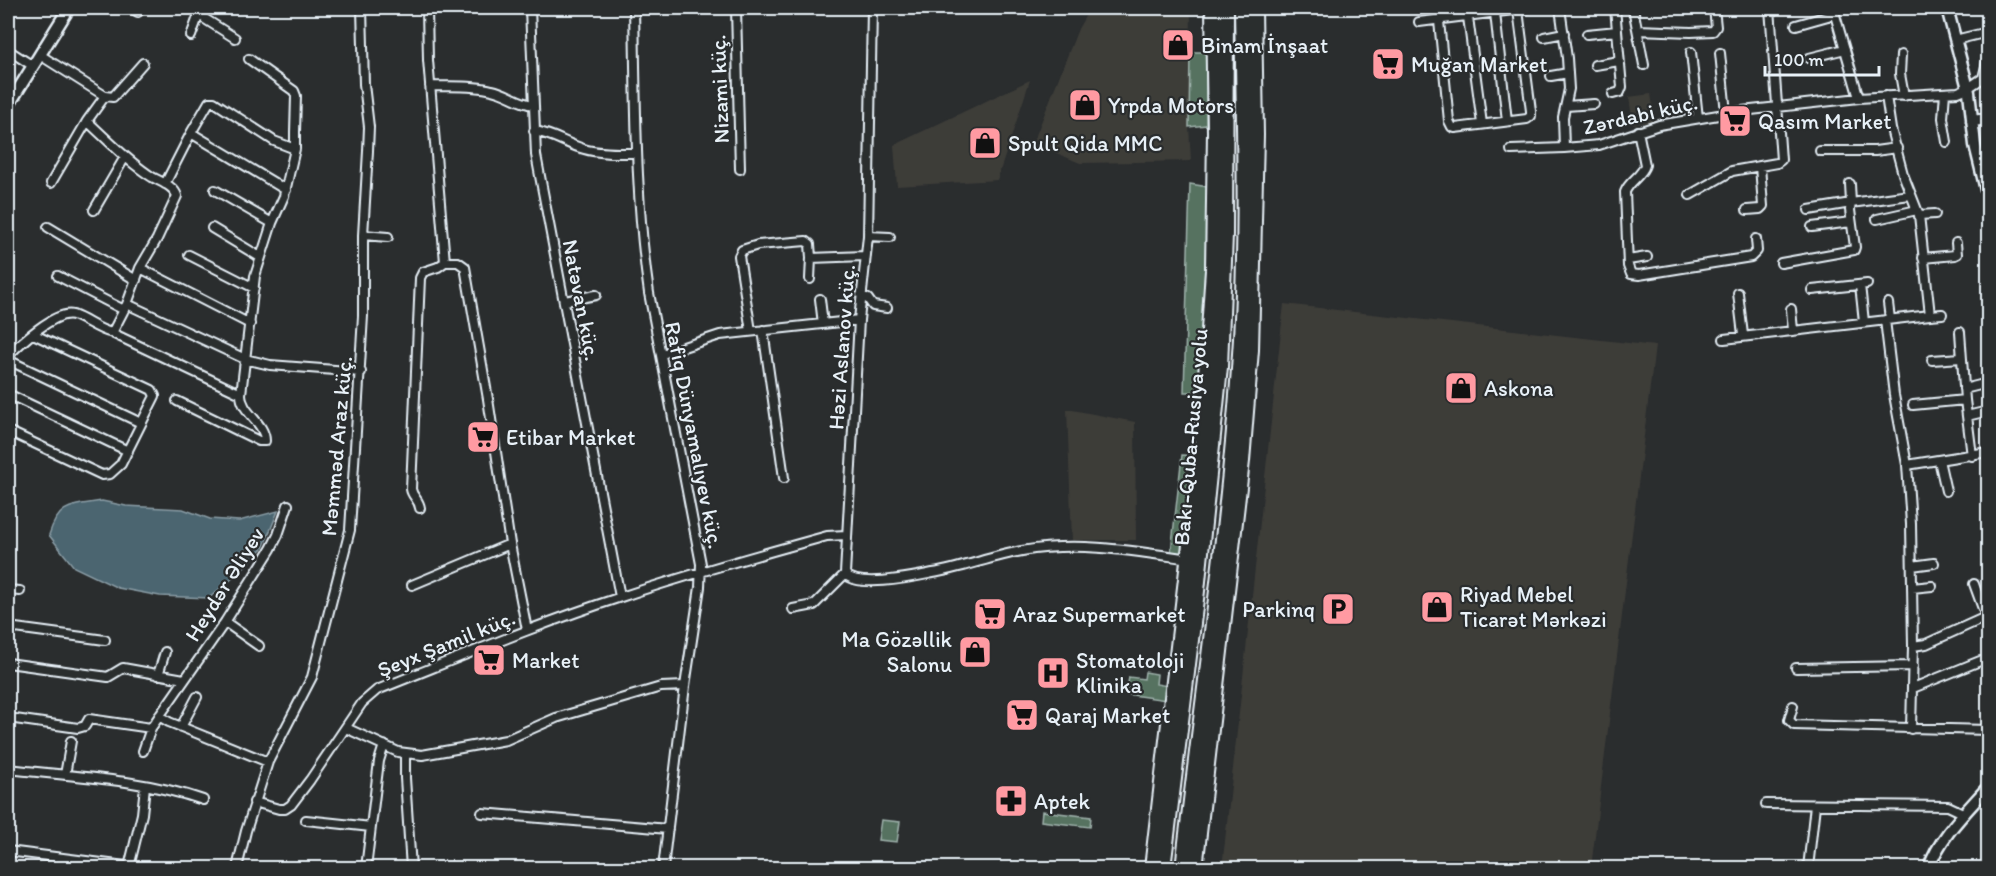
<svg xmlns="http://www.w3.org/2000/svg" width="1996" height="876" viewBox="0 0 1996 876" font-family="Itim,sans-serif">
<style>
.built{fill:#3e3d39}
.green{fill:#567261;stroke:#9fb2ac;stroke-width:1.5}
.water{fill:#4c6570;stroke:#8a9da6;stroke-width:1.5}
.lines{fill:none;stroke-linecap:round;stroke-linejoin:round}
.street-casing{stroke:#e8f1f8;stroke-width:12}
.secondary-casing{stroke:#e8f1f8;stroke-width:15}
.highway-casing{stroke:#e8f1f8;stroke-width:18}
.street{stroke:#2a2d2e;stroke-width:8}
.secondary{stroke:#2a2d2e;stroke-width:10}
.highway{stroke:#2a2d2e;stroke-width:14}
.labels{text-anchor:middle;stroke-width:4.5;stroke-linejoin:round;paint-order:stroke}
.poi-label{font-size:22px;fill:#e8f1f8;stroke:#2a2d2e;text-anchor:start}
.street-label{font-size:22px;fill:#e8f1f8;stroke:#2a2d2e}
</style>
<rect width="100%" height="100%" fill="#2a2d2e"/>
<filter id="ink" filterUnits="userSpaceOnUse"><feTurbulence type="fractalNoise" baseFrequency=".0167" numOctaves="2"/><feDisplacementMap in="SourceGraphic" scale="12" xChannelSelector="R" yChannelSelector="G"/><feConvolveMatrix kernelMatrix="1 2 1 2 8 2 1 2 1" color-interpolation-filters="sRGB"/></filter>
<g filter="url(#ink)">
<!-- built -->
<path class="built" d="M1095 8 1191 10 1189 127 1191 161 1080 163 1033 143 1078 29 1087 13Z
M1030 80 997 180 897 186 894 145Z
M1651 94 1655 121 1633 124 1629 97Z
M1284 304 1655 346 1591 868H1222Z
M1067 409 1135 422 1136 540H1072Z"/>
<!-- green -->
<path class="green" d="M1190 52H1206V125L1189 127Z
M1190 184 1208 187 1200 392H1184Z
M1182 455 1194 456 1184 553 1171 552Z
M1145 672 1157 674 1156 684 1168 686 1166 700 1126 694 1129 677 1144 679Z
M1042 811 1091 817 1090 827 1041 821Z
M881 820 900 822 897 842 878 840Z"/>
<!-- water -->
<path class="water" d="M102 501 126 506 183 509 210 519 239 521 278 511 263 548 234 577 209 598 160 596 118 588 74 567 49 535C59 503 72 506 102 501Z"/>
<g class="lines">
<!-- street casing -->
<g class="street-casing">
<path id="street" d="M131 8 138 12
M192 8 205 19 235 38
M427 8 428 60 445 262H458L465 267 488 399 510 544 527 630
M530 8 536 155 620 597
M634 8C636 103 635 199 649 293L701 564 700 587 685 686 663 868
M736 8 740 169
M872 8 868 236 859 320 845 574C859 589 913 577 933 573 963 568 992 556 1022 551 1079 541 1134 551 1190 559
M1560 8 1567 58 1569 89 1563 117 1564 148 1599 145 1659 125 1742 111 1859 98 1958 92 1968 88 1983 78 1988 58
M1633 8 1644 65
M1833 8 1859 98
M1495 13 1507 121
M1468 17 1482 124
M1439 21 1449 121 1452 127 1455 128 1527 119 1531 116V111L1518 10
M1419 22 1529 8
M1796 25 1835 14
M1638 30 1691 32 1713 31 1716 27 1714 8
M1587 34 1617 31
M191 36 199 14
M1544 37 1564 33
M1955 40 1988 32
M8 50 33 66
M1691 52 1698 118
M1720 53 1726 113
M1901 55 1900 74 1904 96
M1809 58 1845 49
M1595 65 1619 61
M1551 76 1568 73
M430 86C450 87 473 85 492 90 507 93 518 103 533 105
M1945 93 1943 118 1947 142
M1613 94 1620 92 1622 87 1615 8
M105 96 113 97 143 63
M1566 106 1594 104
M534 131C554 134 566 144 584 149 601 154 620 153 637 153
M1638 131 1645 165C1642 176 1629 181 1625 192L1628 266 1631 274 1639 275 1751 257 1757 251 1756 239
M191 133 286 190
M1511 150 1564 148
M1820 151H1875L1897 148
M51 183 87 121
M165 184 191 133 209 102H214L274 141 295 149
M215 190 272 223
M1690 195 1732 171 1777 163 1781 160 1770 8
M94 210 125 157
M1747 210 1760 209 1763 206 1760 166
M1809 210 1851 203 1850 184
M1919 215 1935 214
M1877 219 1917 210
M48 227 136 280
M1812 227 1851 222
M212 228 260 257
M363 235 388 237
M868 236 890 237
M189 255 254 288
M1923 258 1955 255 1957 254 1956 243
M1628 260 1647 257
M1781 263 1854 250 1855 247 1850 210 1851 203 1910 195
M140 268 250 324
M58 276 124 310
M810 279 811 258
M1860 285 1864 322
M1812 290 1867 284
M1738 293 1743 335
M861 295 868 299 873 306 887 308
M820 299 823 324
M565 301 596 295
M1888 303 1890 319
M127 304 245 359 270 365 361 372
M1791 309 1793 330
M1930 315 1942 314
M1885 320 1894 395 1907 465 1911 524 1913 646 1911 729
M763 330 784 478
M751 331 739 256 742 250 758 245 806 241 810 244 811 258 865 256
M1960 332 1965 400 1972 456
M112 333 241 394
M1724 339 1930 315 1919 215 1903 174 1891 129 1886 96
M662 354 720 335 859 320
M8 356C19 344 56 310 73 315 87 320 98 330 112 333L127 304 140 268 157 239 177 196C174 186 161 182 152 177 128 162 108 140 87 121L105 96 40 55
M8 360 141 423
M1932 360 1961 358
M1964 389 1988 383
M8 394 128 451
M177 401 259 441H265C265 422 241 413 241 394L255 276 272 223 284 196 295 149V132L296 96 294 91 249 59
M1913 405 1965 400
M1967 416 1988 411
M8 431 102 475 110 474 121 464 155 396 152 390 33 334
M1939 460 1946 491
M1907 465 1988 452
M420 508C419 499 412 497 411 489L420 278 423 272 438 267 445 262
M1912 566 1934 563
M1974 584 1986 617
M412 585 510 544
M1912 588 1932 586
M8 590 20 591
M793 609 814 605 845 574
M225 622 259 646
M8 627 105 640
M1913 646 1926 644 1988 616
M8 663 108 677 123 668 184 679
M1796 668 1913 666
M158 675 165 652
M1913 688 1980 661
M1793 706 1789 720 1794 725 1988 730
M159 716 169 722 268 762
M8 718 78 728 85 726 89 719 151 728
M181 727 197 697
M346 728 398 752 422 755 506 740 556 718 661 687 685 686
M143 751 151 728 225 622 271 549 278 535 288 505
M405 753V778L411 868
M8 769C71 776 142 779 203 800
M65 775 71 741
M254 802 279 809H285L291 805 310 780 362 703 377 690C458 658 538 624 621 597 689 574 758 555 827 536L846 535
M1766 804 1948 806 1965 814
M482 813 668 829
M306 820 371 827
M8 851 141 868
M129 867 142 814 145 786
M237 868 246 831 268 762 312 677 350 530 363 316V235L368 151 369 127 364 84 362 8
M366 868 379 761 384 745
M1808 868 1815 805"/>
</g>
<!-- secondary casing -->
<g class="secondary-casing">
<path id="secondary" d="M1947 8 1969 92 1975 145 1988 198
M8 106 69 8
M1972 121 1988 119
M1929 868C1940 836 1966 812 1988 787"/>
</g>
<!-- highway casing -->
<g class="highway-casing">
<path id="highway" d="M1152 868 1201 451 1213 270 1215 132 1213 8
M1163 868 1197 591 1220 367 1225 234 1226 8
M1183 868C1202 702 1227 536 1239 369 1248 249 1244 128 1242 8
M1195 868 1242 461 1251 350 1256 135 1254 8"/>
</g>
<!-- street -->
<use href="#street" class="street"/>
<!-- secondary -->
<use href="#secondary" class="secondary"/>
<!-- highway -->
<use href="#highway" class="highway"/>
</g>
</g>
<!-- icons -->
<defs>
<g id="shop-square" transform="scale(1.725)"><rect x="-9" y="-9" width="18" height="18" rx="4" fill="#ff9aa2" stroke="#2a2d2e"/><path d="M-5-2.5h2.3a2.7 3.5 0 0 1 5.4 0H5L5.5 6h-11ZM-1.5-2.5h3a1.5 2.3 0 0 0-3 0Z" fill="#111"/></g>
<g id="supermarket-square" transform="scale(1.725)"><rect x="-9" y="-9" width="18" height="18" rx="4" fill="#ff9aa2" stroke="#2a2d2e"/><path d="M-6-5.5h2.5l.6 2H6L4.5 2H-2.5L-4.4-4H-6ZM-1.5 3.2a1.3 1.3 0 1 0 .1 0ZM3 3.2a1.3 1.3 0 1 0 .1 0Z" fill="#111"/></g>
<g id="parking-square" transform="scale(1.725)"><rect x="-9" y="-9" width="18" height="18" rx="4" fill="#ff9aa2" stroke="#2a2d2e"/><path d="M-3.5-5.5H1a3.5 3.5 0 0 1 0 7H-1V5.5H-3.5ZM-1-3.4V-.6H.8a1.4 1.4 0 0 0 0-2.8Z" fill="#111"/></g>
<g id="hospital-square" transform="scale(1.725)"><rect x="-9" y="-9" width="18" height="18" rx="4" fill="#ff9aa2" stroke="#2a2d2e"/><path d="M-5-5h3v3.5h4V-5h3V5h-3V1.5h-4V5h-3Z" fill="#111"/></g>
<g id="pharmacy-square" transform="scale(1.725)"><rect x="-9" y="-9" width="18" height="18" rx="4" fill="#ff9aa2" stroke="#2a2d2e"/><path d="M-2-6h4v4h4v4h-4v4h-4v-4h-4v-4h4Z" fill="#111"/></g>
</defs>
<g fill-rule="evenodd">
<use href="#shop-square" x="1178" y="45"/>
<use href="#supermarket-square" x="1388" y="64"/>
<use href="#shop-square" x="1085" y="105"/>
<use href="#supermarket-square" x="1735" y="121"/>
<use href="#shop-square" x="985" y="143"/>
<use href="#shop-square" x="1461" y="388"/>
<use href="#supermarket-square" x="483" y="437"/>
<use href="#shop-square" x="1437" y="607"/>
<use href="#parking-square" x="1338" y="609"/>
<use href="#supermarket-square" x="990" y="614"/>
<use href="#shop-square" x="975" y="652"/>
<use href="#supermarket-square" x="489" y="660"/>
<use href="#hospital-square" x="1053" y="673"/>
<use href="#supermarket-square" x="1022" y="715"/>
<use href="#pharmacy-square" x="1011" y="801"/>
</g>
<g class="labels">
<!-- poi labels -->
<g class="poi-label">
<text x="1201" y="53">Binam İnşaat</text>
<text x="1411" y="72">Muğan Market</text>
<text x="1108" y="113">Yrpda Motors</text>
<text x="1758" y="129">Qasım Market</text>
<text x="1008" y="151">Spult Qida MMC</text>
<text x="1484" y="396">Askona</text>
<text x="506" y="445">Etibar Market</text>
<text x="1460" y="602">Riyad Mebel<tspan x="1460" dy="25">Ticarət Mərkəzi</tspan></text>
<text x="1315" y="617" text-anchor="end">Parkinq</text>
<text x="1013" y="622">Araz Supermarket</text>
<text x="952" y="647" text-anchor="end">Ma Gözəllik<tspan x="952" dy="25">Salonu</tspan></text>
<text x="512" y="668">Market</text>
<text x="1076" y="668">Stomatoloji<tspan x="1076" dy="25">Klinika</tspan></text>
<text x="1045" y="723">Qaraj Market</text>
<text x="1034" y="809">Aptek</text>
</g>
<!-- street labels -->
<g class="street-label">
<text transform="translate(719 89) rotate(-92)" y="8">Nizami küç.</text>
<text transform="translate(1640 114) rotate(-13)" y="8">Zərdabi küç.</text>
<text transform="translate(582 300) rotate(79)" y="8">Natəvan küç.</text>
<text transform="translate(841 347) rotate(-86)" y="8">Həzi Aslanov küç.</text>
<text transform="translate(695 435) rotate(79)" y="8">Rafiq Dünyamalıyev küç.</text>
<text transform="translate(1190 437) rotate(-85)" y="8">Bakı-Quba-Rusiya yolu</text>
<text transform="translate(336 446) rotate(-85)" y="8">Məmməd Araz küç.</text>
<text transform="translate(224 584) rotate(-58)" y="8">Heydər Əliyev</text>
<text transform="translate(446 643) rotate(-22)" y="8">Şeyx Şamil küç.</text>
</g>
</g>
<!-- margin -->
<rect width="1996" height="876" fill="none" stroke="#2a2d2e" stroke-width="30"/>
<rect x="15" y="15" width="1966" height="846" fill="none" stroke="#e8f1f8" stroke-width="2" filter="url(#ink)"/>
<!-- scale -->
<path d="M1765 66v9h114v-9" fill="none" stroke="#e8f1f8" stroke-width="3"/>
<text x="1774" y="66" font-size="18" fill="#e8f1f8" stroke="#2a2d2e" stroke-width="4.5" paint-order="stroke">100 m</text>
</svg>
